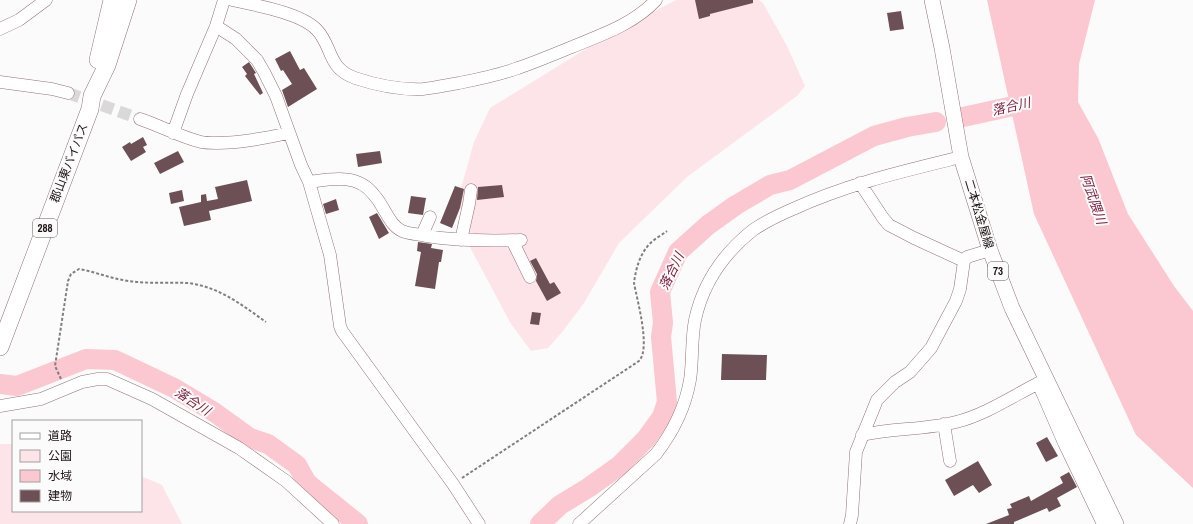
<svg xmlns="http://www.w3.org/2000/svg" width="1193" height="524" viewBox="0 0 1193 524" font-family="'Archivo Narrow','Noto Sans JP',sans-serif">
<style>
.green{fill:#fde4e8}
.water{fill:#fbc7d0}
.lines{fill:none;stroke-linecap:round;stroke-linejoin:round}
.river{stroke:#fbc7d0;stroke-width:20}
.building{fill:#6c5055}
.minor-tunnel{stroke:#dad8d8;stroke-width:12;stroke-dasharray:12 6;stroke-linecap:butt}
.minor-casing{stroke:#917277;stroke-width:13}
.major-casing{stroke:#917277;stroke-width:16}
.highway-casing{stroke:#917277;stroke-width:18}
.path{stroke:#847d7e;stroke-width:2;stroke-dasharray:3 2;stroke-linecap:butt}
.minor{stroke:#fff;stroke-width:12}
.major{stroke:#fff;stroke-width:15}
.highway{stroke:#fff;stroke-width:17}
.labels{text-anchor:middle;stroke-width:4;stroke-linejoin:round;paint-order:stroke}
.shield{fill:#fbfbfb;stroke:#605859;stroke-width:1}
.shield-label{font-size:11px;font-weight:bold;fill:#1e1214}
.street-label{font-size:12px;fill:#1e1214;stroke:#fbfbfb}
.water-label{font-size:13px;font-style:italic;fill:#791938;stroke:#fbfbfb}
</style>
<rect width="100%" height="100%" fill="#fbfbfb"/>
<!-- green -->
<path class="green" d="M676 0H759L763 3 787 46 805 86 797 96 687 177 619 243 584 303 563 331 548 348 531 351 511 324 471 249 458 199 474 142 490 108 607 36Z
M0 444H13V511H141V476L162 485 182 524H0Z"/>
<!-- water -->
<path class="water" d="M987 0H1095L1079 64 1078 102 1098 138 1128 214 1174 286 1193 311V488L1136 435 1034 214Z"/>
<g class="lines">
<!-- river -->
<path class="river" d="M963 117 1036 101
M0 384 17 386 86 359 115 360 174 388 214 412 250 438 268 444 297 465 307 483 358 524
M540 524 560 505 588 488 619 466 646 439 662 417 667 402 661 337 663 323 660 292 678 252 708 225 736 205 770 185 790 180 874 136 907 127 936 122"/>
</g>
<!-- building -->
<path class="building" d="M695 0H753V3L710 14V16L699 19Z
M901 11 904 29 890 31 887 13Z
M290 51 300 70 304 68 317 89 288 107 282 90 292 84 283 70 281 71 275 59Z
M249 62 256 73 254 74 263 93 260 95 245 76 247 74 242 67Z
M143 137 147 145 143 147 146 152 131 161 122 147 130 142 131 144Z
M178 151 184 162 160 174 154 163Z
M380 151 382 163 358 167 356 154Z
M247 180 252 201 209 211 211 220 184 226 179 207 201 202V195L206 194 207 201 218 199 215 187Z
M502 185 504 197 477 200 478 187Z
M455 186 464 189 460 208 452 228 440 223Z
M182 190 184 201 171 204 169 193Z
M411 196 426 198 423 215 408 213Z
M336 199 339 210 326 214 323 204Z
M377 213 389 233 379 239 369 217Z
M418 242 432 244 431 248 443 250 441 262H439L435 289 415 286 421 252 417 251Z
M536 258 550 284 554 282 561 293 547 301 536 281 537 274 530 261Z
M532 312 541 313 539 325 530 324Z
M722 354 767 355 766 380H721Z
M1047 437 1058 456 1046 462 1036 443Z
M978 461 992 485 979 493 973 485 954 496 945 480Z
M1069 472 1077 487 1057 498 1061 506 1049 512 1047 508 1014 522V524H986L1009 515 1007 509 1012 508 1010 504 1029 496 1031 501 1063 483 1060 477Z"/>
<g class="lines">
<!-- minor-tunnel -->
<path class="minor-tunnel" d="M68 93 140 119"/>
<!-- minor casing -->
<g class="minor-casing">
<path id="minor" d="M232 0C255 5 301 13 317 30 333 47 327 68 355 78 376 85 401 90 423 89 435 88 447 85 459 83 479 79 499 75 518 68 536 62 554 54 572 47 601 35 634 24 656 0
M216 26 236 39 257 60 264 72 276 96 301 165 309 182 330 255 340 326 342 331 453 484 479 524
M0 29 19 20 46 0
M0 82 52 89 68 93
M140 119C161 126 180 137 201 142 205 143 211 143 216 143 241 143 265 138 289 133
M173 133 187 94 216 26 224 0
M309 182C331 179 358 173 374 195 379 200 382 207 386 213 390 220 394 227 402 231 409 234 418 234 426 236 458 241 489 241 521 240
M860 183 883 218 889 225 914 238 964 261
M422 235 430 217
M461 240 469 204 471 190
M512 240 530 277
M1038 383 1064 443 1103 524
M0 406 41 399 82 382 98 379H107L152 399 239 448 286 481 333 524
M944 424 950 461
M862 435C893 428 925 430 956 422 988 414 1017 393 1047 379
M579 524 656 454C673 432 685 409 690 380 693 361 691 340 695 320 703 283 724 253 753 230 766 221 779 215 793 209 847 184 904 171 961 157
M850 524 852 515 856 452 877 400 895 382 910 372 931 348 956 301 960 289 964 261 967 257 990 250"/>
</g>
<!-- major casing -->
<g class="major-casing">
<path id="major" d="M932 0 942 48 961 157 990 250 1012 308 1116 524"/>
</g>
<!-- highway casing -->
<g class="highway-casing">
<path id="highway" d="M98 60 112 0
M0 347 90 109 92 96 107 65 128 0"/>
</g>
<!-- path -->
<path class="path" d="M61 379 55 366 68 281 71 274 79 269C96 272 112 279 129 281 148 284 168 282 187 283 218 286 242 305 266 322
M462 478 639 361C651 348 637 300 634 283 636 267 641 250 654 240 658 237 663 234 667 231"/>
<!-- minor -->
<use href="#minor" class="minor"/>
<!-- major -->
<use href="#major" class="major"/>
<!-- highway -->
<use href="#highway" class="highway"/>
</g>
<g class="labels">
<!-- shield labels -->
<g class="shield">
<rect x="33" y="219" width="24" height="18" rx="3"/>
<rect x="988" y="262" width="20" height="18" rx="3"/>
</g>
<g class="shield-label">
<text x="45" y="232">288</text>
<text x="998" y="275">73</text>
</g>
<!-- street labels -->
<g class="street-label">
<text transform="translate(69 163) rotate(-69)" y="4">郡山東バイパス</text>
<text transform="translate(979 214) rotate(73)" y="4">二本松金屋線</text>
</g>
<!-- water labels -->
<g class="water-label">
<text transform="translate(1011 106) rotate(-13)" y="5">落合川</text>
<text transform="translate(1094 199) rotate(71)" y="5">阿武隈川</text>
<text transform="translate(671 271) rotate(-64)" y="5">落合川</text>
<text transform="translate(193 401) rotate(33)" y="5">落合川</text>
</g>
</g>
<!-- legend -->
<rect x="12" y="420" width="130" height="92" fill="#fbfbfb" stroke="#a39e9f"/>
<rect x="20" y="433" width="20" height="6" fill="#ffffff" stroke="#a39e9f"/>
<text x="48" y="440" font-size="12" fill="#1e1214">道路</text>
<rect x="20" y="450" width="20" height="12" fill="#fde4e8" stroke="#a39e9f"/>
<text x="48" y="460" font-size="12" fill="#1e1214">公園</text>
<rect x="20" y="470" width="20" height="12" fill="#fbc7d0" stroke="#a39e9f"/>
<text x="48" y="480" font-size="12" fill="#1e1214">水域</text>
<rect x="20" y="490" width="20" height="12" fill="#6c5055" stroke="#a39e9f"/>
<text x="48" y="500" font-size="12" fill="#1e1214">建物</text>
</svg>
